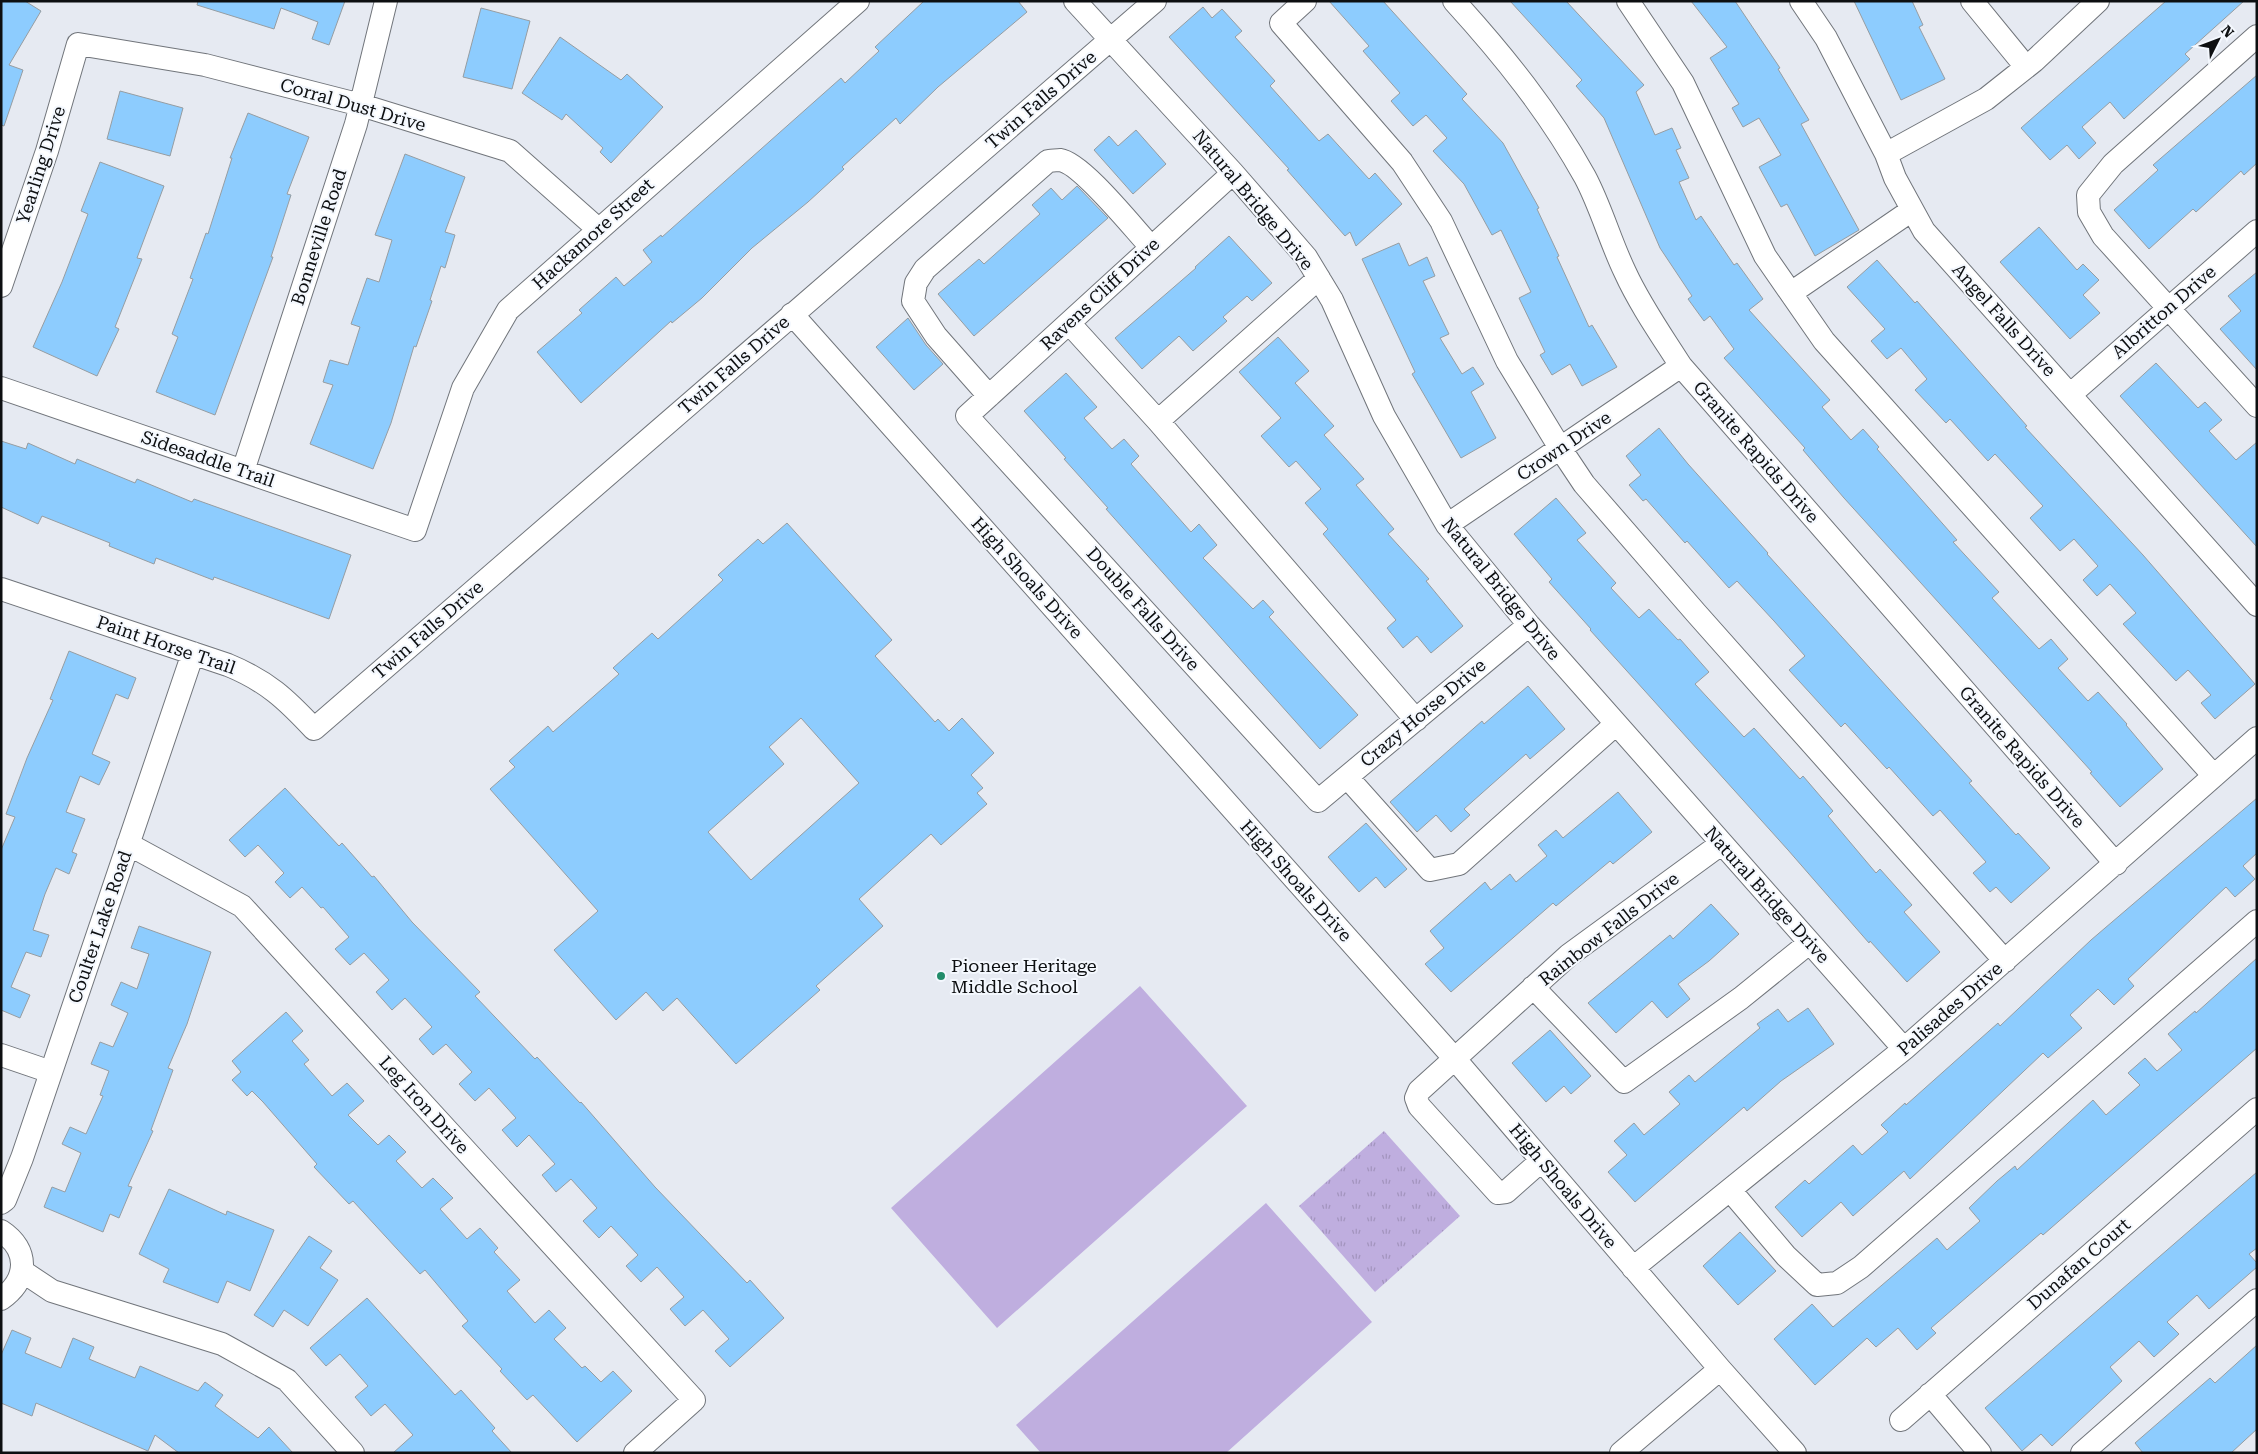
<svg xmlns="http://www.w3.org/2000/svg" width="2258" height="1454" viewBox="0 0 2258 1454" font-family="'Roboto Serif',serif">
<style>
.grass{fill:#bfaedf}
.park{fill:url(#park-tufts)}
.building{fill:#8dccfe;stroke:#969da2;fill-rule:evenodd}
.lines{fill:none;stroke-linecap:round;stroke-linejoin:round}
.minor-casing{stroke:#71757b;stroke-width:24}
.minor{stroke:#fff;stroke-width:22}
.poi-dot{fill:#228c6a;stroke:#f4f8fe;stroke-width:2}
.labels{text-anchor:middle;stroke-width:4;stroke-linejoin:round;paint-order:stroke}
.street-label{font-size:18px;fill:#0d0f11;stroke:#f4f8fe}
.poi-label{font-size:18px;fill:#0d0f11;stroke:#f4f8fe;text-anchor:start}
</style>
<defs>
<pattern id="park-tufts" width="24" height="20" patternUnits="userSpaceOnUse" patternTransform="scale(1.25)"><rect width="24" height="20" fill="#bfaedf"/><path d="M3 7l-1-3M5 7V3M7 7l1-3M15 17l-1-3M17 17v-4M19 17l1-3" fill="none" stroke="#a394be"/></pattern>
</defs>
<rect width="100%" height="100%" fill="#e6eaf2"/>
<!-- grass -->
<path class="grass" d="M1140 986 1247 1106 997 1328 891 1208Z
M1266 1203 1372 1322 1226 1453H1041L1016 1425Z"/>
<!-- park -->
<path class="park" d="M1384 1131 1460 1216 1375 1292 1299 1206Z"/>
<!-- building -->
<path class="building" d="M1 1H25L41 11 9 65 23 70 4 126 1 125Z
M198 1H345L329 45 312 39 318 22 281 8 274 29 197 5Z
M924 1H1018L1027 12 938 87 900 124 896 118 842 167 844 169 808 202 752 248 702 298 672 323 671 321 581 403 537 352 582 313 579 310 616 277 624 286 652 262 643 250 661 235 662 237 841 78 845 83 879 51 875 47Z
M1329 1H1383L1467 94 1462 99 1503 143 1539 208 1537 209 1559 256 1557 257 1589 327 1592 325 1617 367 1582 386 1570 364 1552 375 1540 355 1545 352 1519 298 1531 292 1501 230 1492 235 1464 184 1433 151 1447 138 1426 115 1413 126 1391 101 1400 93 1363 51 1369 46Z
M1510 1H1566L1644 85 1636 92 1655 135 1672 128 1681 148 1676 150 1689 178 1679 182 1696 220 1701 216 1734 265 1737 263 1763 299 1749 310 1830 400 1822 407 1851 440 1863 429 1879 447 1877 449 1957 540 1953 542 1999 592 1992 598 2039 649 2051 639 2068 659 2058 668 2088 701 2098 692 2127 724 2126 725 2163 769 2120 807 2090 773 2092 772 1844 498 1803 450 1805 448 1724 358 1734 349 1710 316 1704 321 1688 299 1692 296 1660 248 1604 118 1576 86 1582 80Z
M1691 1H1735L1780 68 1778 69 1809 120 1801 124 1859 230 1815 256 1787 204 1781 207 1759 167 1781 155 1759 118 1743 127 1732 108 1739 104 1710 58 1727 47Z
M1854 1H1912L1923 25 1919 27 1945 79 1901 100Z
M2166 1H2244L2185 54 2190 59 2124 119 2110 102 2082 127 2096 143 2079 159 2067 145 2050 160 2021 128Z
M1203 7 1212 18 1222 9 1242 31 1235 37 1275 81 1270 86 1319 141 1328 134 1369 179 1375 173 1402 204 1356 246 1350 232 1345 236 1287 170 1289 169 1169 37Z
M481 8 530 21 512 89 463 77Z
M560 37 621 80 627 74 663 107 611 163 600 152 603 148 566 114 562 120 522 93Z
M2257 75V163L2244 175 2241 171 2196 212 2193 209 2149 249 2114 210 2158 170 2153 165Z
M120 91 183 108 170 156 107 139Z
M248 113 309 137 287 194 291 195 271 257H273L215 415 156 392 178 337 172 334 193 279 190 278 206 233 208 234 232 158H230Z
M1136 130 1166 164 1133 194 1094 150 1109 136 1118 146Z
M405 154 465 177 445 232 455 235 445 268 441 266 430 300 432 301 416 347 414 346 391 423 373 469 310 444 333 385 323 382 330 360 348 365 360 327 351 324 367 278 379 282 392 240 375 235Z
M100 162 164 186 137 258 142 259 115 327 119 329 97 376 33 347 62 282 88 214 81 211Z
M1077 186 1108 218 974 336 938 294 979 259 984 264 1040 214 1032 205 1051 188 1062 200Z
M2039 227 2077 270 2083 264 2099 280 2083 295 2100 313 2070 339 2000 262Z
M1229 236 1272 283 1252 301 1247 296 1223 317 1227 321 1193 351 1179 336 1142 369 1115 338 1196 268 1195 267Z
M1399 243 1409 266 1427 257 1435 276 1423 281 1449 334 1440 338 1462 374 1473 367 1484 384 1471 392 1496 438 1461 458 1412 374 1415 372 1362 259Z
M1877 260 1915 303 1917 301 2027 426 2025 427 2143 555 2255 684 2215 719 2201 703 2211 695 2188 670 2176 681 2123 624 2136 613 2110 584 2097 596 2083 580 2098 566 2074 539 2060 551 2030 518 2043 506 1995 454 1988 461 1950 419 1946 423 1915 390 1927 379 1901 348 1887 359 1871 341 1885 329 1847 287Z
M2257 272V370L2220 329 2241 311 2228 296Z
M908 318 926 345 943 364 914 390 876 347Z
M1278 337 1309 371 1295 383 1334 426 1324 435 1364 479 1356 485 1394 529 1388 534 1429 579 1426 581 1463 626 1431 653 1417 636 1403 648 1387 628 1396 620 1323 534 1328 529 1305 503 1321 489 1296 461 1289 467 1261 436 1281 418 1239 372Z
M2156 363 2198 408 2205 402 2222 420 2209 431 2236 460 2257 442V547L2120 396Z
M1066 373 1097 407 1084 418 1112 449 1124 439 1139 456 1131 464 1191 532 1199 524 1217 545 1203 558 1253 609 1263 600 1274 612 1269 617 1358 715 1320 749 1106 509 1108 508 1064 459 1066 458 1024 411Z
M1659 428 1688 464 1768 553 1767 554 1972 781 1969 783 2016 835 2018 833 2050 868 2011 903 1996 887 1990 892 1973 873 1986 862 1940 810 1933 816 1889 767 1887 769 1845 723 1841 727 1789 670 1805 656 1774 621 1737 581 1729 588 1687 541 1685 543 1646 499 1643 501 1629 485 1641 475 1626 456Z
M1 441 26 449 28 443 75 464 77 459 135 483 137 479 192 502 194 499 351 555 329 619 214 577 213 580 156 558 154 564 109 546 110 543 42 516 38 524 1 507Z
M1556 498 1586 533 1577 540 1616 583 1611 588 1639 618 1649 609 1678 640 1680 639 1709 672 1695 684 1744 737 1754 728 1800 779 1803 776 1833 811 1828 816 1876 873 1880 869 1912 905 1904 912 1940 952 1907 982 1870 941 1869 943 1788 850 1590 630 1591 629 1549 582 1552 579 1514 534Z
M787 523 892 640 875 656 935 722 938 719 949 731 962 718 994 753 971 775 983 788 977 793 987 804 941 845 931 834 859 899 883 926 816 986 820 990 736 1064 677 998 663 1011 646 992 616 1020 554 950 598 911 490 789 515 767 509 761 548 726 553 732 619 674 613 668 652 633 658 639 723 580 718 575 758 539 763 544ZM801 718 859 783 751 880 708 832 784 764 769 747Z
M69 651 136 678 128 699 116 694 92 754 110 762 99 785 80 776 66 812 85 819 72 852 77 854 69 874 56 868 45 894 33 930 49 935 41 957 26 952 11 987 30 995 20 1018 1 1010V850L15 817 6 814 27 758 53 700 50 699Z
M1528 686 1565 729 1530 759 1526 754 1464 809 1470 815 1451 832 1436 815 1417 832 1390 802 1482 721 1484 724Z
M285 788 339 846 342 843 372 877 374 876 412 922 480 992 475 996 535 1059 537 1057 580 1103 581 1102 655 1187 747 1283 750 1280 784 1318 730 1367 715 1351 729 1339 703 1310 685 1326 670 1309 684 1297 657 1267 641 1282 626 1266 638 1255 611 1226 599 1238 583 1221 597 1208 571 1179 556 1192 542 1175 555 1164 529 1135 517 1147 502 1130 516 1118 489 1088 475 1101 459 1084 472 1072 446 1044 433 1055 419 1039 432 1027 405 998 392 1010 376 992 389 980 364 953 350 965 335 949 349 937 323 907 321 908 302 887 290 898 275 882 284 873 258 845 245 857 229 840Z
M1618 792 1652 832 1613 864 1610 861 1556 906 1553 903 1451 992 1425 964 1444 948 1430 931 1485 882 1491 890 1510 874 1516 882 1547 856 1538 845 1556 830 1563 838Z
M2257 798V853L2243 866 2255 879 2235 897 2226 887 2128 979 2134 986 2114 1005 2098 989 2070 1015 2082 1028 2048 1058 2043 1053 1910 1179 1904 1171 1853 1216 1841 1202 1802 1237 1775 1207 1805 1180 1809 1184 1853 1145 1862 1155 1888 1132 1881 1125 1905 1103 1906 1105 1998 1023 2000 1026 2091 940Z
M1366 823 1407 869 1385 888 1376 877 1359 892 1328 857Z
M1711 904 1739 934 1709 961 1678 984 1690 999 1667 1018 1652 1001 1616 1033 1588 1003 1670 935 1673 939Z
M139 926 211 952 187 1024 168 1068 173 1070 151 1130 153 1131 128 1186 132 1187 119 1218 110 1214 103 1232 44 1207 52 1187 65 1192 81 1153 62 1144 70 1127 86 1134 103 1096 100 1095 109 1071 91 1064 100 1042 113 1047 128 1013 111 1005 121 982 137 989 149 954 131 948Z
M2257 958V1048L2043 1235 2041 1233 1931 1328 1936 1333 1917 1350 1898 1328 1876 1347 1867 1338 1815 1385 1774 1339 1812 1304 1833 1327 1937 1238 1947 1250 1980 1221 1969 1208 1997 1181 2015 1166 2017 1170 2093 1100 2106 1115 2140 1085 2128 1073 2145 1058 2157 1071 2182 1050 2168 1034 2195 1011 2196 1013Z
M1808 1008 1834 1044 1781 1081 1747 1111 1744 1107 1635 1202 1608 1172 1627 1155 1614 1141 1634 1123 1644 1135 1680 1104 1669 1092 1689 1075 1695 1082 1760 1028 1757 1024 1778 1009 1788 1022Z
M286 1012 303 1031 292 1041 309 1060 304 1064 332 1096 347 1083 364 1101 348 1115 378 1145 389 1135 406 1152 396 1161 422 1188 433 1178 453 1198 440 1209 467 1239 480 1228 498 1248 494 1252 520 1280 507 1291 535 1323 549 1310 566 1328 554 1339 582 1368 585 1366 601 1382 613 1371 632 1391 577 1442 533 1395 527 1400 500 1371 502 1369 462 1326 468 1321 425 1270 420 1274 353 1201 349 1204 314 1167 317 1164 263 1102 252 1091 247 1096 232 1080 241 1072 232 1061Z
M1550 1030 1591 1076 1571 1094 1564 1086 1546 1102 1512 1063Z
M2257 1172V1248L2249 1254 2257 1263V1267L2209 1309 2197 1295 2167 1322 2179 1334 2154 1357 2139 1341 2110 1367 2122 1381 2052 1446 2041 1434 2022 1451 1985 1408Z
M169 1189 226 1215 227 1211 274 1230 250 1291 227 1281 218 1303 163 1282 169 1269 139 1254Z
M1740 1232 1776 1271 1738 1305 1703 1266Z
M309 1236 332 1251 320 1268 338 1280 308 1326 284 1310 273 1327 254 1315Z
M367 1298 455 1395 461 1390 495 1428 492 1431 512 1453H393L413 1435 385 1404 371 1416 355 1397 368 1386 340 1354 326 1366 310 1348Z
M12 1330 31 1338 25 1353 61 1368 73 1338 94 1347 89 1359 135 1378 140 1366 198 1391 205 1382 223 1395 215 1406 258 1438 269 1427 293 1453H179L155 1435 148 1451 36 1403 32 1416 1 1403V1355Z
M2257 1345V1429L2231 1453H2143L2135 1443 2210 1378 2215 1383Z"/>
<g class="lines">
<!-- minor casing -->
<g class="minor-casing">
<path id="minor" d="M1075 1 1233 173 1306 257 1332 300 1384 416 1447 525 1529 625 1904 1049
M1305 1 1281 23 1402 162 1441 221 1507 361 1560 448 1584 484 1696 613 2005 961
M1454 1C1504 56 1549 112 1585 177 1601 207 1610 241 1625 272 1640 305 1662 336 1681 366L2116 864
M1628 1 1683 83 1765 256 1824 341 2214 776
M1801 1 1826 38 1886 154 1895 178 1924 231 2257 605
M1972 1 2026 67
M2257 36 2113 164 2088 195 2089 212 2103 236 2257 406
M1886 154 1986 99 2034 61 2098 1
M1233 173 967 416 1318 801 1529 625
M1 286 47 151 78 44 205 65 361 105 510 151 598 229
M1791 293 1912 210
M792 314 1454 1058 1720 1369 1795 1453
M1069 323 1158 421 1416 720
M1 388 415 530 463 388 508 310 858 1
M2071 394 2257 231
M989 396 936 336 913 301 916 283 925 269 1048 161C1052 161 1057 160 1060 160 1082 163 1134 229 1151 247
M1158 421 1319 278
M243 471 356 124 386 1
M1447 525 1681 366
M1 589 228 665C267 681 286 699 314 729L1155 1
M1347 777 1430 870 1459 864 1616 724
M128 844 242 906 694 1400 635 1453
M1533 987 1624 1082 1741 998 1809 943
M1 1055 51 1072
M1541 1161 1506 1192 1498 1193 1419 1106 1416 1098 1419 1091 1569 955 1721 844
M1730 1190 1786 1256 1817 1285 1837 1283 1861 1267 2257 921
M1 1203 5 1200 22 1158 193 653
M1 1231C30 1250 28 1280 1 1299
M1633 1268 1904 1049 2257 738
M22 1271 52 1291 222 1344 287 1380 353 1453
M1930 1394 1980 1453
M1901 1420 2257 1109
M1621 1453 1720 1369
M2082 1453 2257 1300"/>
</g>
<!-- minor -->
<use href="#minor" class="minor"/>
</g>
<!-- markers -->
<circle class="poi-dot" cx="941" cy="976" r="5"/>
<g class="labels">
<!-- street labels -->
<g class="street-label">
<text transform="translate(1041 100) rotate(-41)" y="6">Twin Falls Drive</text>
<text transform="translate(353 105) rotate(16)" y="6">Corral Dust Drive</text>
<text transform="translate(41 165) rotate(-72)" y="6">Yearling Drive</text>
<text transform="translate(1253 200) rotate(50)" y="6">Natural Bridge Drive</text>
<text transform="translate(593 234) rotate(-42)" y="6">Hackamore Street</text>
<text transform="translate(319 237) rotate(-72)" y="6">Bonneville Road</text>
<text transform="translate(1100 294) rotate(-43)" y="6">Ravens Cliff Drive</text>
<text transform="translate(2164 312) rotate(-41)" y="6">Albritton Drive</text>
<text transform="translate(2004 320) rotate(48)" y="6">Angel Falls Drive</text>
<text transform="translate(734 365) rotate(-41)" y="6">Twin Falls Drive</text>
<text transform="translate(1564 446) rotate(-34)" y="6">Crown Drive</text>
<text transform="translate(1756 452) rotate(49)" y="6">Granite Rapids Drive</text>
<text transform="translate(208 459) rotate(19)" y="6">Sidesaddle Trail</text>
<text transform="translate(1027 578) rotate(48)" y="6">High Shoals Drive</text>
<text transform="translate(1501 589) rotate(51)" y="6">Natural Bridge Drive</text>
<text transform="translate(1143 609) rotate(48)" y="6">Double Falls Drive</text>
<text transform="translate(428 630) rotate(-41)" y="6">Twin Falls Drive</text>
<text transform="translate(166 645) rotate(19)" y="6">Paint Horse Trail</text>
<text transform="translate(1423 713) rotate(-40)" y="6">Crazy Horse Drive</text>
<text transform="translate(2022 757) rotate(49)" y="6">Granite Rapids Drive</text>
<text transform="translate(1296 881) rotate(48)" y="6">High Shoals Drive</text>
<text transform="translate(1767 895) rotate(48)" y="6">Natural Bridge Drive</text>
<text transform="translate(100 927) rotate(-71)" y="6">Coulter Lake Road</text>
<text transform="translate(1609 929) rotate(-38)" y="6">Rainbow Falls Drive</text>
<text transform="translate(1950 1009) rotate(-41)" y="6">Palisades Drive</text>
<text transform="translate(424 1105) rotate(48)" y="6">Leg Iron Drive</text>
<text transform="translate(1563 1186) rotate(50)" y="6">High Shoals Drive</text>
<text transform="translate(2079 1264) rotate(-41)" y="6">Dunafan Court</text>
</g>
<!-- poi labels -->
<g class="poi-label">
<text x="951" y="972">Pioneer Heritage<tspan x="951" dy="21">Middle School</tspan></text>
</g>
</g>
<!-- border -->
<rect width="2258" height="1454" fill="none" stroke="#0d0f11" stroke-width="5"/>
<!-- north arrow -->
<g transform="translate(2218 40) rotate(48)" stroke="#f4f8fe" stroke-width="4" paint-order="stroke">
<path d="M0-4L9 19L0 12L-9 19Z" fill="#0d0f11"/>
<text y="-8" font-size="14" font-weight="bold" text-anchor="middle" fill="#0d0f11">N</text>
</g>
</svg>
